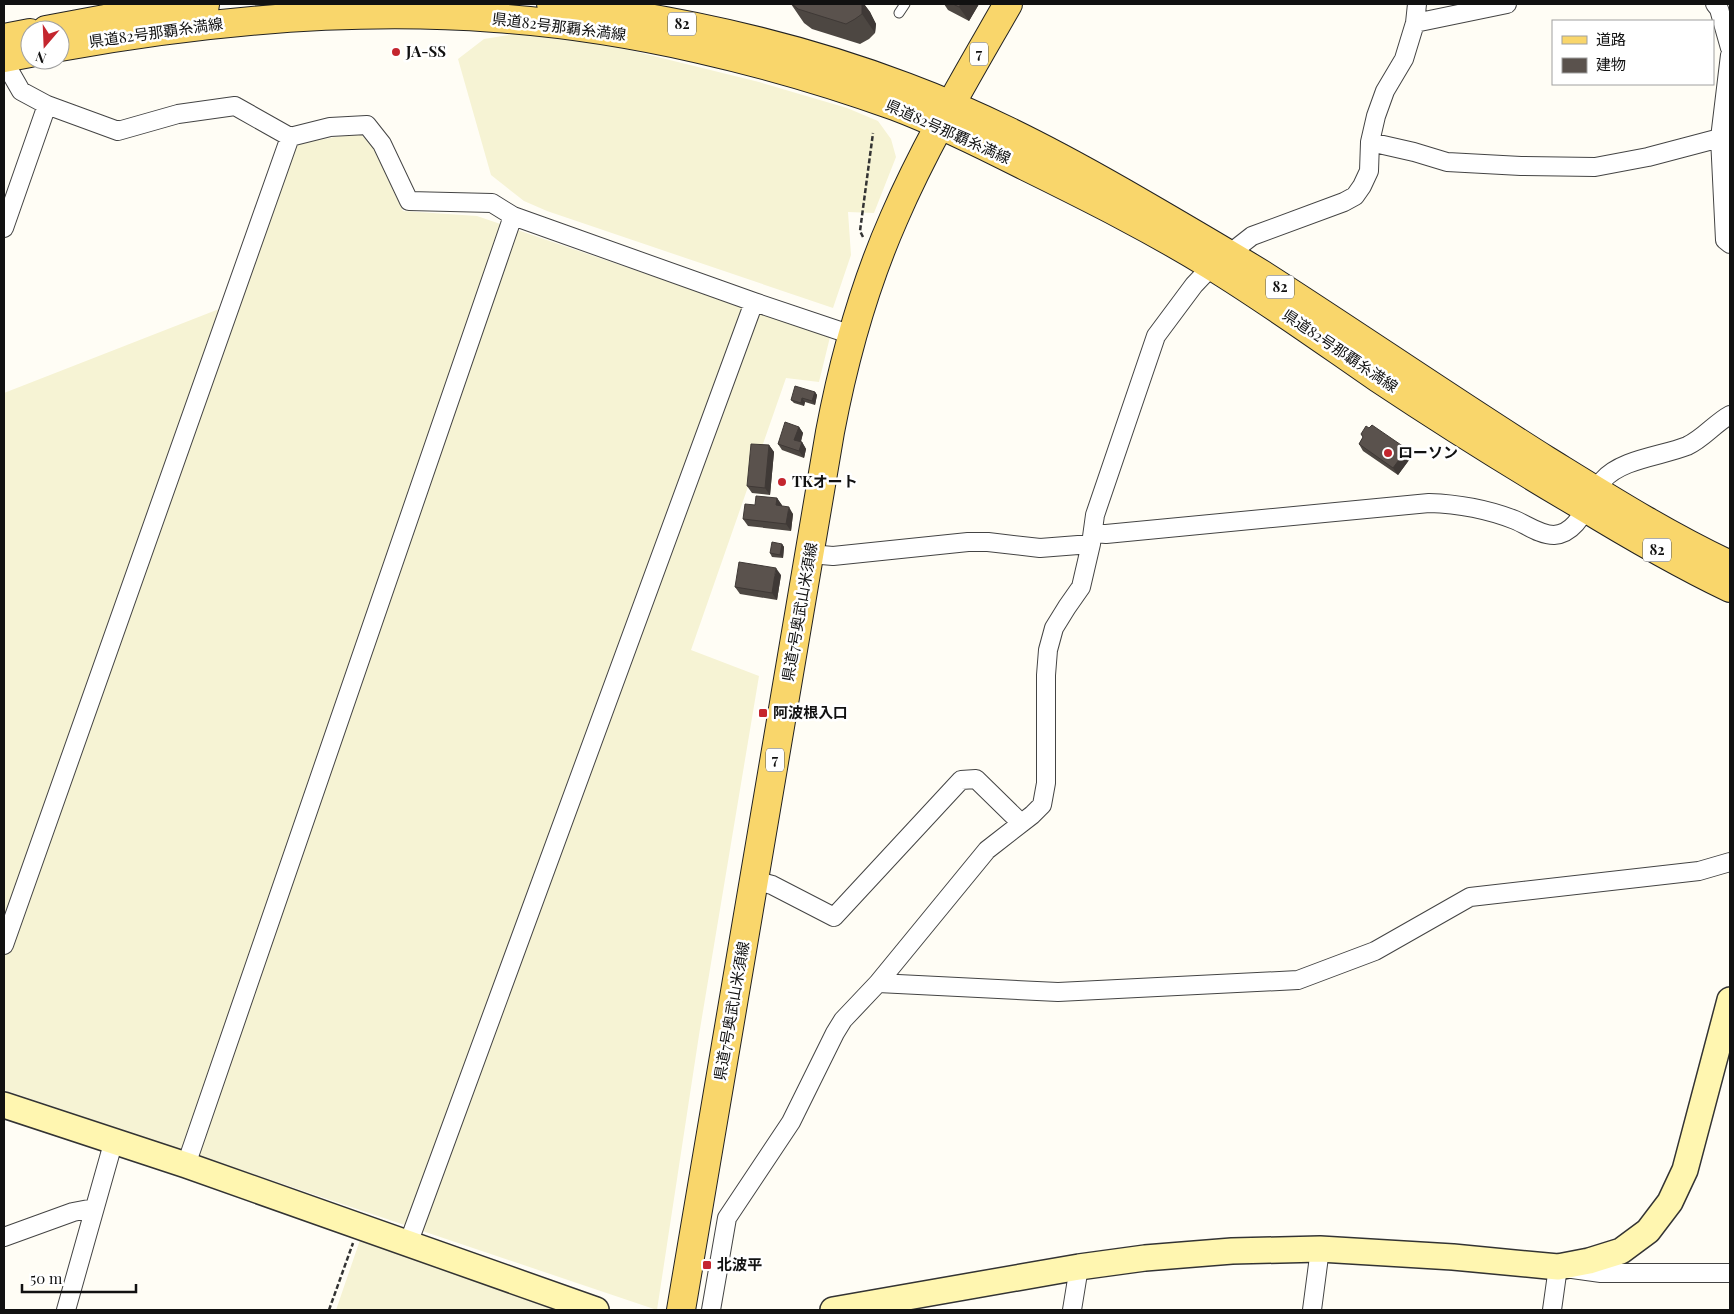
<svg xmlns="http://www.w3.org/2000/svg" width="1734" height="1314" viewBox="0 0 1734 1314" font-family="'Playfair Display','Noto Sans JP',serif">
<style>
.farmland{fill:#f6f3d4}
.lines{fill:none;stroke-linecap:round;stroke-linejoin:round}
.lane-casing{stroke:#444;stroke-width:11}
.street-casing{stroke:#444;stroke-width:20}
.secondary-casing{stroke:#333;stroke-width:28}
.primary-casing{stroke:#222;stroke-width:30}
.path{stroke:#333;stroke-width:2.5;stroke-dasharray:5 2.5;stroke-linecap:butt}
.lane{stroke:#fff;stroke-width:9}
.street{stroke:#fff;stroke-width:18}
.secondary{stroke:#fff6b0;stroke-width:25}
.primary{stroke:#f9d66b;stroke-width:28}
.wall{fill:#4d4742}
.shaded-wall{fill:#3f3936}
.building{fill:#5a524d;stroke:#3f3936}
.poi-dot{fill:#c4262e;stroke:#fff;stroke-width:2}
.labels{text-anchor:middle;stroke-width:5;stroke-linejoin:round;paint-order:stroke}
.shield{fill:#fff;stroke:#585858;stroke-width:1}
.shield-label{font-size:14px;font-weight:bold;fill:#111}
.street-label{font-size:15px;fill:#111;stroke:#fff}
.poi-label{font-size:15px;font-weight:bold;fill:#111;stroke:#fff;text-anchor:start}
</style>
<rect width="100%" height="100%" fill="#fffdf5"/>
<!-- farmland -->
<path class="farmland" d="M544 29 759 82 847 108 878 121 891 139 896 157 874 213 848 212 851 255 833 308 547 211 524 201 491 175 458 59 484 39Z
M359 133 372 145 403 211 477 216 830 337 819 382 786 378 691 650 759 676 699 1035 657 1310 4 1090V393L237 302 295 144Z
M360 1240 567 1310H336Z"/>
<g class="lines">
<!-- lane casing -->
<g class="lane-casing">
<path id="lane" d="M899 13 905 4"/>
</g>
<!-- street casing -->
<g class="street-casing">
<path id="street" d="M1715 4 1719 9 1730 48
M1415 23 1507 4
M4 48 9 70 21 91 47 105 118 131 178 114 235 106 290 137 330 127 367 125 382 144 409 201 492 203 513 216 754 302 852 335
M1730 55 1720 138 1725 240 1730 244
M1370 142 1414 152 1447 162 1521 166 1595 167 1648 157 1720 138
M4 228 47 105
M1229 254 1252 236 1344 202 1355 196 1362 186 1369 171 1370 142 1376 116 1385 91 1404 59 1415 23 1417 4
M1093 533 1106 534 1429 503C1459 504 1487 509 1515 520 1527 525 1540 535 1554 535 1581 533 1588 497 1603 480 1621 459 1662 456 1687 446 1703 439 1715 423 1730 415
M810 554 833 556 968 542H988L1040 548 1091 544
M754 880 772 885 834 917 961 780 976 779 1021 823
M4 945 290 137
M878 983 1058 992 1298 980 1375 951 1470 897 1699 871 1730 862
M186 1165 513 216
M4 1237 73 1212 94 1208
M408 1244 754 302
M66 1310 114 1140
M711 1310 727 1218 791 1122 835 1033 843 1020 878 983 987 850 1032 815 1042 805 1046 783V675L1048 650 1054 628 1067 607 1081 587 1091 544 1095 515 1156 336 1194 285 1212 266
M1072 1310 1079 1267
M1312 1310 1320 1249
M1552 1310 1558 1267 1601 1273H1730"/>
</g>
<!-- secondary casing -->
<g class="secondary-casing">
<path id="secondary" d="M4 1105 186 1165 596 1310
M833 1310 1079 1267 1145 1258 1232 1251 1320 1249 1453 1257 1558 1267 1589 1261 1621 1251 1648 1231 1670 1202 1685 1170 1730 1000"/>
</g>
<!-- primary casing -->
<g class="primary-casing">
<path id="primary" d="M551 4C672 18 792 44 906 87 992 119 1075 164 1155 211 1191 232 1227 253 1263 275 1358 336 1451 400 1546 460 1606 497 1666 535 1730 565
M46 30 121 16 205 5
M4 38 30 33
M60 47C204 21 349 7 495 18 628 27 769 61 895 106 940 123 984 145 1027 167 1090 198 1152 229 1212 266 1269 301 1323 340 1378 378 1444 422 1511 464 1579 504 1628 534 1678 563 1730 588
M4 58 30 53
M681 1310 830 432C844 358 864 286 894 218 926 144 968 74 1008 4"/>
</g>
<!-- path -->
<path class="path" d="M863 237 860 231 873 133
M329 1310 353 1243"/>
<!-- lane -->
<use href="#lane" class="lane"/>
<!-- street -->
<use href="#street" class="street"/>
<!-- secondary -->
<use href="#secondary" class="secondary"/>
<!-- primary -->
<use href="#primary" class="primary"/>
</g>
<!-- wall -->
<path class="wall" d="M791 4H864L870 12 876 24 875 33 869 39 860 44 812 29 804 23Z
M944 4H979L969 21 948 10Z
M815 392 817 395 815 405 805 402 804 406 794 403 791 400Z
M799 427 803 433 801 442H802L806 449 804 458 782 450 778 444Z
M1361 434 1407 449 1412 456 1398 475 1363 451 1359 444 1363 437Z
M769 445 774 452 770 495 752 493 747 486Z
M777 498 782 506 793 514 791 531 748 526 743 519 755 505Z
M782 544 784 547 783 558 772 557 770 553Z
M781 575 777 600 740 594 735 587Z"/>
<!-- shaded-wall -->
<path class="shaded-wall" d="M862 4H864L870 12 876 24 875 33 862 14Z
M961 4H979L969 21 959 7Z
M815 392 817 395 815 405 812 401Z
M802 398 805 402 804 406 801 403Z
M799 427 803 433 799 447 794 440Z
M802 442 806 449 804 458 799 451Z
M769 445 774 452 770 495 765 488Z
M1407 449 1412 456 1398 475 1393 468Z
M777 498 782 505 781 512 776 505Z
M789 507 793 514 791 531 786 524Z
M782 544 784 547 783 558 780 555Z
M776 568 781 575 777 600 772 593Z"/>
<!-- building -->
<path class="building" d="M792 4H862V14L855 19 846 24 798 9Z
M953 4H961L959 7Z
M795 386 815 392 812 401 802 398 801 403 791 400Z
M785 422 799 427 794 440 802 442 799 451 778 444Z
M1372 425 1407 449 1393 468 1359 444 1363 437 1361 434 1366 426 1369 428Z
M751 444 769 445 765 488 747 486Z
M756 496 777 498 776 505 789 507 786 524 743 519 745 504 755 505Z
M772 542 782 544 780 555 770 553Z
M739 562 776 568 772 593 735 587Z"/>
<!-- markers -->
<g class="poi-dot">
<circle cx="396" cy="52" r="5"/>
<circle cx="1388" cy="453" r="5"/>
<circle cx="782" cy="482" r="5"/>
<rect x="758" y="708" width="10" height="10" rx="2.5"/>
<rect x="702" y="1260" width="10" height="10" rx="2.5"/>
</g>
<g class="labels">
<!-- shield labels -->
<g class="shield">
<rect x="668" y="12.5" width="28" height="23" rx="4"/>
<rect x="970" y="42.5" width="18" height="23" rx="4"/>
<rect x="1266" y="275.5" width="28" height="23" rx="4"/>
<rect x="1643" y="538.5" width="28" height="23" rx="4"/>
<rect x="766" y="748.5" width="18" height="23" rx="4"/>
</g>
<g class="shield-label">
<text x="682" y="29">82</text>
<text x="979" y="59">7</text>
<text x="1280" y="292">82</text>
<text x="1657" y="555">82</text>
<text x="775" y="765">7</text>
</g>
<!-- street labels -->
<g class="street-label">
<text transform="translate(559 27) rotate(7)" y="5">県道82号那覇糸満線</text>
<text transform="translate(156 33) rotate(-8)" y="5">県道82号那覇糸満線</text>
<text transform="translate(948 132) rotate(24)" y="5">県道82号那覇糸満線</text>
<text transform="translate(1340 351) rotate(34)" y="5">県道82号那覇糸満線</text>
<text transform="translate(800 612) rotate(-80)" y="5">県道7号奥武山米須線</text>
<text transform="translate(732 1011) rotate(-80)" y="5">県道7号奥武山米須線</text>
</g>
<!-- poi labels -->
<g class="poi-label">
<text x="406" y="57">JA-SS</text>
<text x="1398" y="458">ローソン</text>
<text x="792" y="487">TKオート</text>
<text x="773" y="718">阿波根入口</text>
<text x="717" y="1270">北波平</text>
</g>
</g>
<!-- border -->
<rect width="1734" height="1314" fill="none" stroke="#111111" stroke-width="10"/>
<!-- legend -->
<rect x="1552" y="20" width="162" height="65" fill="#ffffff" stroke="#a0a0a0"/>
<rect x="1562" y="36" width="25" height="8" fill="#f9d66b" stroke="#a0a0a0"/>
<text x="1596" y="45" font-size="15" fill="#111111">道路</text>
<rect x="1562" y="58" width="25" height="15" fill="#5a524d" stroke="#a0a0a0"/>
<text x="1596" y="70" font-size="15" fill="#111111">建物</text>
<!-- north arrow -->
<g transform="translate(45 45) rotate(199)"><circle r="24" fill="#ffffff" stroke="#a0a0a0"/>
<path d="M0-4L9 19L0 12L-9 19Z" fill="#c4262e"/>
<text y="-8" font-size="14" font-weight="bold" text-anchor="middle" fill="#111111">N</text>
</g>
<!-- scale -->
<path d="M22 1284v8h114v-8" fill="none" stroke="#111111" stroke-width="2.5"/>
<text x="30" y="1284" font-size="15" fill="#111111" stroke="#ffffff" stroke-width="4" paint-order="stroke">50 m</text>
</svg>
